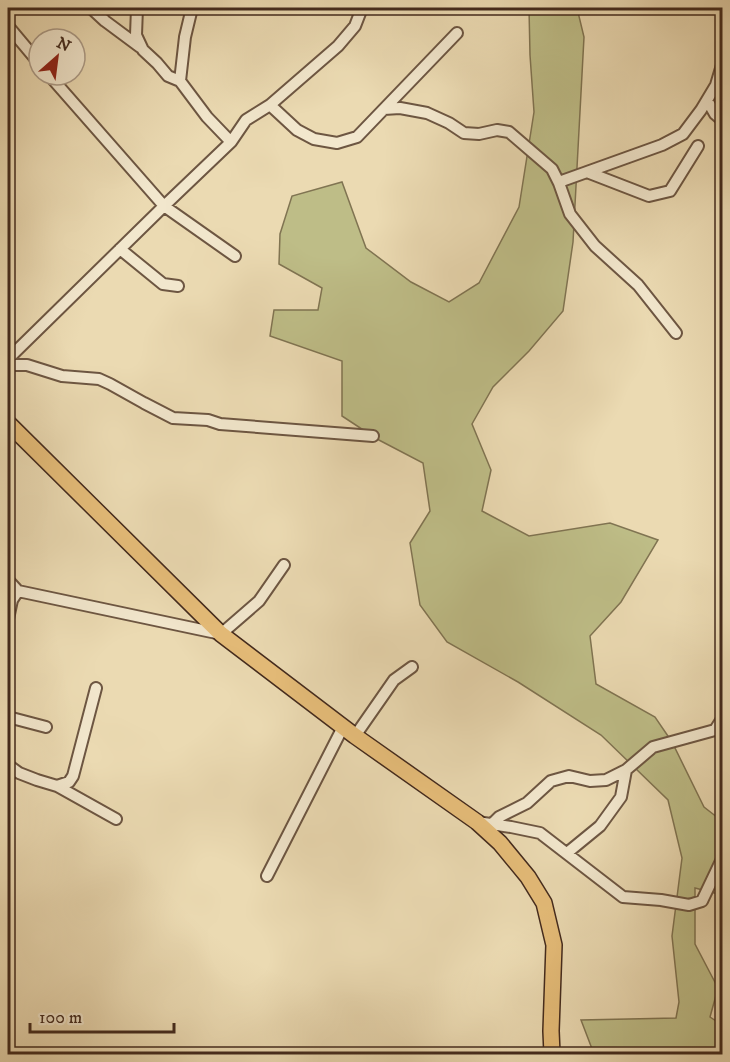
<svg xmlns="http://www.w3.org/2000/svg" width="730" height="1062" viewBox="0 0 730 1062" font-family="'IM FELL DW Pica',serif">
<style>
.green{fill:#bebd87;stroke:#807452;stroke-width:1.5}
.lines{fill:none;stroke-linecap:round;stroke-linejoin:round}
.minor-casing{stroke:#6d5642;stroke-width:14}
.highway-casing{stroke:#432a1d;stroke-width:18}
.path{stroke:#432a1d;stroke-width:1.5;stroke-dasharray:1.5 3;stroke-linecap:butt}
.minor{stroke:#f2e7cd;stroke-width:10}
.highway{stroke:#e6bd79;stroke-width:15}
</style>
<rect width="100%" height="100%" fill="#ebdab2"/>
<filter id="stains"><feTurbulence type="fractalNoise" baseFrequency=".00333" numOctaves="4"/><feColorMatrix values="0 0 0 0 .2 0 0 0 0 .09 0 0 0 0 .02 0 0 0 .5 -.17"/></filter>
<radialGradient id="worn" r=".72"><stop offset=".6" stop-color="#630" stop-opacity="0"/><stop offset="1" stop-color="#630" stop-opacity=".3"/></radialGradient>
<!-- green -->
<path class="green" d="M529 8H577L584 37 573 242 563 311 529 351 493 387 472 424 491 470 482 511 529 536 610 523 658 540 621 602 590 636 596 684 655 717 672 742 704 807 722 821V895L695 888V944L718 988 710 1017 722 1025V1054H594L581 1020 676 1018 679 1002 672 936 682 858 668 800 601 735 518 682 447 642 420 605 410 543 430 511 423 463 377 439 342 416V361L270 336 274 310H318L322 288 279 264 280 234 292 196 342 182 366 248 411 282 449 302 479 283 519 207 534 112 530 55Z"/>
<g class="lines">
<!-- minor casing -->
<g class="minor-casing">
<path id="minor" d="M91 8 105 21 140 47
M137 8 136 35 143 50 157 63 168 76 180 81
M192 8 185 37 180 81 207 117 231 142
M8 26 39 63
M49 75 164 206 235 256
M707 100 715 114 722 120
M270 105 297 130 314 139 337 143 357 137 457 33
M384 109 400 108 427 113 449 123 464 133 479 134 497 130 509 132 552 169 559 183 570 214 595 246 638 285 676 333
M587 172 649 196 670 191 698 146
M559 182 662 145 683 134 701 110 716 85 722 65
M120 249 163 284 178 286
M8 359 164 206 231 142 246 120 270 105 338 46 355 26 362 8
M8 365H27L62 376 99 379 110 384 144 403 173 418 208 420 220 424 373 436
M8 580 18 591
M8 619 12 600 18 591 221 634 259 601 284 565
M8 717 46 727
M355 736 394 680 412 667
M8 765 19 773 37 780 57 786 69 782 73 776 96 688
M57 786 116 819
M477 822 511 827 540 833 623 897 661 900 689 905 702 901 722 859
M492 824 499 817 527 803 551 781 569 776 590 781 606 780 626 770
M567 853 600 826 621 797 626 770 653 747 715 730 722 719
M267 876 343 727"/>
</g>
<!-- highway casing -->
<g class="highway-casing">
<path id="highway" d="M8 423 221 634 355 736 477 822 500 843 528 877 544 903 554 945 551 1031 552 1054"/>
</g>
<!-- path -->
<path class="path" d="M8 849 12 840"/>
<!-- minor -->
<use href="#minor" class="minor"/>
<!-- highway -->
<use href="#highway" class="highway"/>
</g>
<!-- margin -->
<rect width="730" height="1062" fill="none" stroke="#ebdab2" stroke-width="30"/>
<rect x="9" y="9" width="712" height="1044" fill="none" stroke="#432a1d" stroke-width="3"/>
<rect x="15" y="15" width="700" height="1032" fill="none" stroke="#432a1d" stroke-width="1.5"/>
<!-- north arrow -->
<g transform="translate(57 57) rotate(28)"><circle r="28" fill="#f2e7cd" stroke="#ac9b87" stroke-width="1.5"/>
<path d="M0-4.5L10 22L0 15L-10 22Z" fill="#8f2418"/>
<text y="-9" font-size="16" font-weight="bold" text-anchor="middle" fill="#432a1d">N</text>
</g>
<!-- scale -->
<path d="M30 1023v9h144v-9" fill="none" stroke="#432a1d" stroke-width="3"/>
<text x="39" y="1023" font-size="18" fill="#432a1d" stroke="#f2e7cd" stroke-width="4.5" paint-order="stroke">100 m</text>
<rect width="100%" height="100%" filter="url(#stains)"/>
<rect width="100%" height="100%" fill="url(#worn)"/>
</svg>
